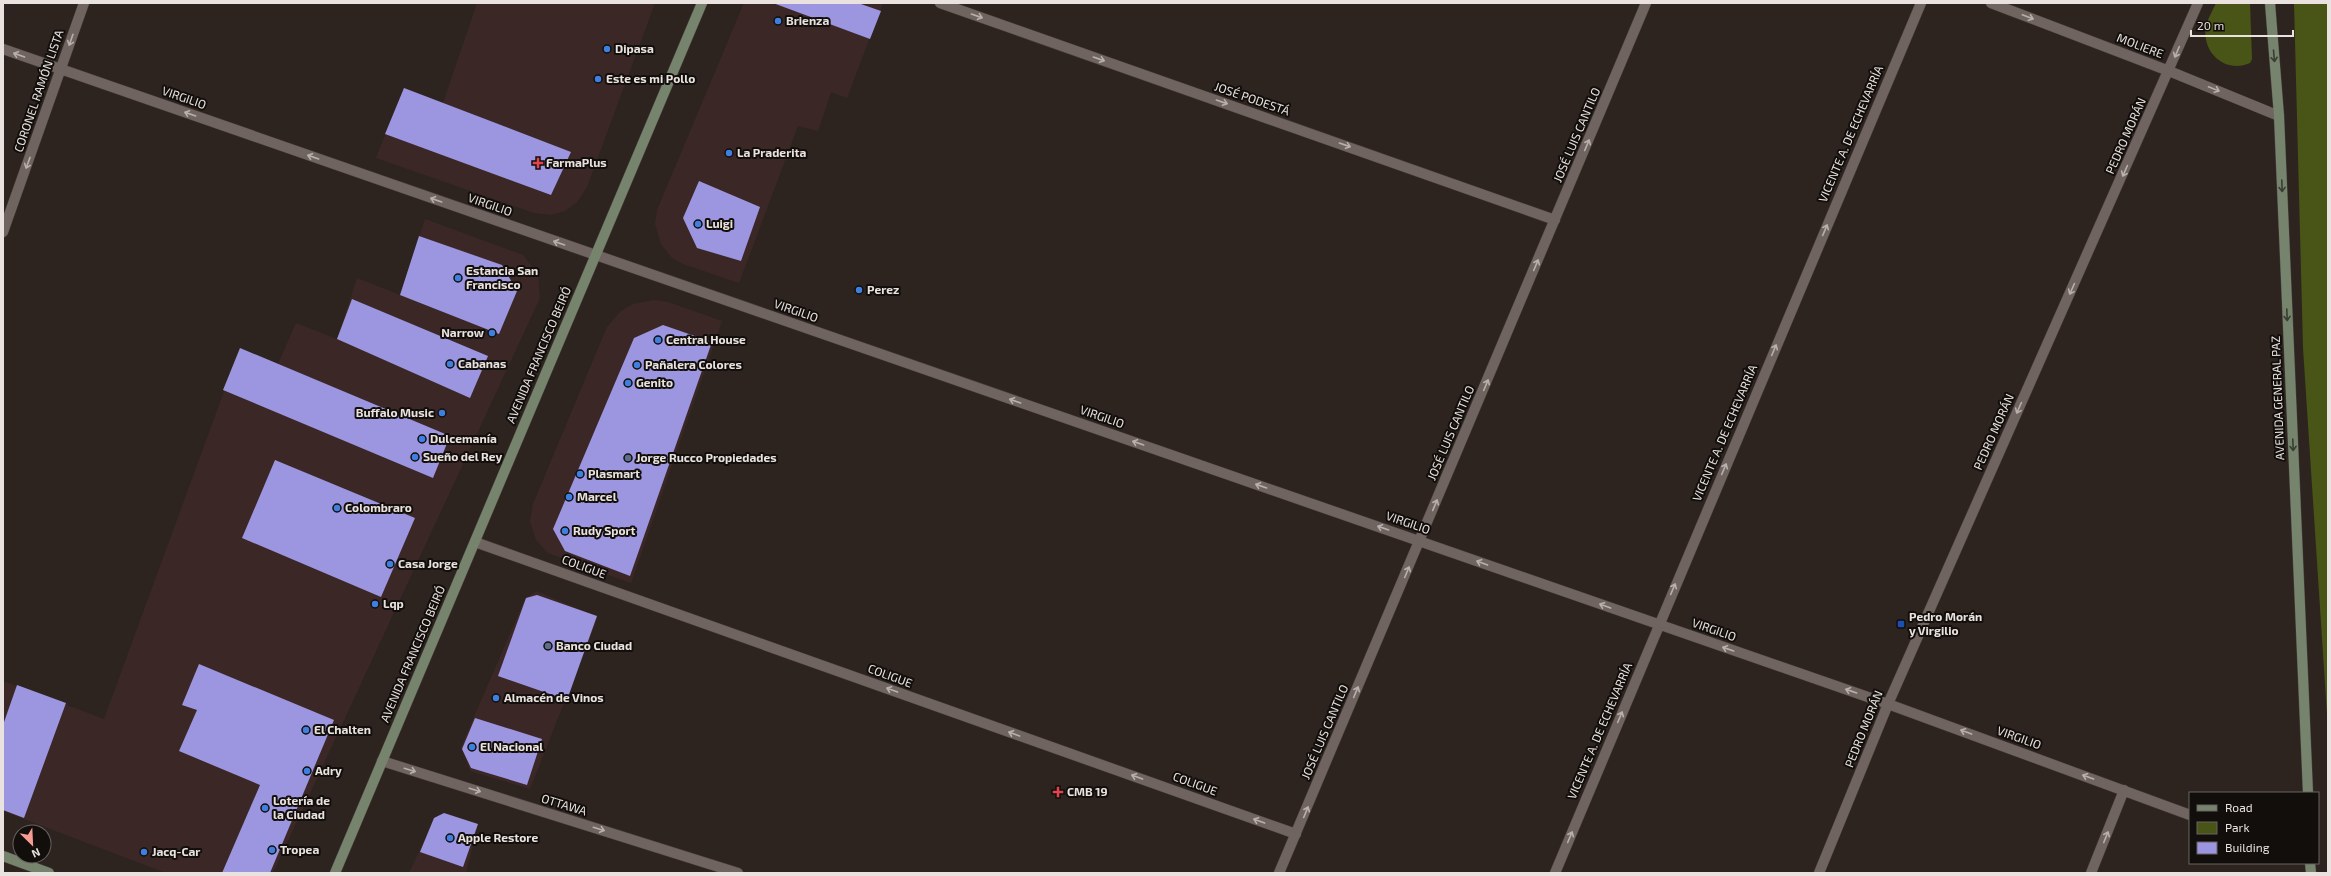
<svg xmlns="http://www.w3.org/2000/svg" width="2331" height="876" viewBox="0 0 2331 876" font-family="'Exo 2',sans-serif">
<style>
.commercial{fill:#3b2826}
.green{fill:#485517}
.building{fill:#9c95e0}
.lines{fill:none;stroke-linecap:round;stroke-linejoin:round}
.street-casing{stroke:#48403c;stroke-width:11}
.secondary-casing{stroke:#48403c;stroke-width:11}
.street{stroke:#6f645f;stroke-width:10}
.secondary{stroke:#76846d;stroke-width:10}
.oneway{stroke:#b8b0ac}
.oneway2{stroke:#3a3d33}
.shop-dot{fill:#3f7fe0;stroke:#120e0c;stroke-width:1.5}
.health-dot{fill:#e0444e;stroke:#120e0c;stroke-width:1.5}
.service-dot{fill:#5c6f8a;stroke:#120e0c;stroke-width:1.5}
.transit-dot{fill:#1a4fb4;stroke:#120e0c;stroke-width:1.5}
.labels{text-anchor:middle;stroke-width:4;stroke-linejoin:round;paint-order:stroke}
.poi-label{font-size:12px;font-weight:bold;fill:#e9e2df;stroke:#120e0c;text-anchor:start}
.street-label{font-size:12px;fill:#e9e2df;stroke:#120e0c}
</style>
<rect width="100%" height="100%" fill="#2d241f"/>
<!-- commercial -->
<path class="commercial" d="M477 3H655L587 187 577 202 565 211 551 215 534 213 376 158 404 88 443 103Z
M744 3H883L847 98 831 92 818 131 798 126 739 283 683 264 671 257 661 244 655 224 657 210Z
M425 219 523 255 538 275 540 298 273 873H166L3 811V681L104 719 240 348 278 364 296 323 337 339 357 278 400 295Z
M654 300 668 302 722 321 631 583 548 553 536 540 530 521 533 504 607 327 621 311 633 304Z
M536 591 598 617 530 789 470 771 461 747 525 599Z
M441 814 478 824 466 873H409L435 817Z"/>
<!-- green -->
<path class="green" d="M2216 3H2250L2252 59 2250 63C2225 74 2201 52 2206 26 2208 18 2213 10 2216 3Z
M2294 3H2328V730L2303 348Z"/>
<!-- building -->
<path class="building" d="M773 3H858L881 11 870 39Z
M404 88 571 152 551 195 385 134Z
M699 181 760 207 741 261 697 248 683 218Z
M419 236 502 265 517 291 499 334 400 295Z
M352 299 488 356 470 398 337 339Z
M663 325 712 342 630 576 565 551 553 529 634 338Z
M240 348 450 436 433 478 223 390Z
M275 460 415 518 381 597 242 538Z
M537 595 597 616 567 700 498 676 526 598Z
M199 664 334 720 270 873H222L260 785 179 751 197 710 182 705Z
M17 685 66 703 24 818 3 810V725Z
M475 718 542 739 527 785 471 768 462 749Z
M444 813 478 824 463 867 420 852 434 818Z"/>
<g class="lines">
<!-- street casing -->
<g class="street-casing">
<path id="street" d="M940 3 1555 220
M1991 3 2169 71 2279 116
M3 49 1888 704 2190 815
M3 232 84 3
M475 542 1296 834
M382 761 738 873
M1279 873 1646 3
M1555 873 1921 3
M1819 873 1888 704 2198 3
M2091 873 2124 790"/>
</g>
<!-- secondary casing -->
<g class="secondary-casing">
<path id="secondary" d="M2270 3 2279 116 2308 793
M3 856 49 873
M2310 863 2311 873
M335 873 702 3"/>
</g>
<!-- street -->
<use href="#street" class="street"/>
<!-- secondary -->
<use href="#secondary" class="secondary"/>
</g>
<!-- one-way arrows -->
<defs><path id="oneway-shaft" d="M-6 0H5M1.5-3L5.5 0L1.5 3" fill="none" stroke-width="1.6" stroke-linecap="round" stroke-linejoin="round"/></defs>
<g class="oneway">
<use href="#oneway-shaft" transform="translate(977 16) rotate(19)"/>
<use href="#oneway-shaft" transform="translate(2028 17) rotate(21)"/>
<use href="#oneway-shaft" transform="translate(71 40) rotate(109)"/>
<use href="#oneway-shaft" transform="translate(2177 52) rotate(113)"/>
<use href="#oneway-shaft" transform="translate(19 55) rotate(-161)"/>
<use href="#oneway-shaft" transform="translate(1099 59) rotate(19)"/>
<use href="#oneway-shaft" transform="translate(2214 89) rotate(22)"/>
<use href="#oneway-shaft" transform="translate(1222 102) rotate(19)"/>
<use href="#oneway-shaft" transform="translate(190 114) rotate(-161)"/>
<use href="#oneway-shaft" transform="translate(1345 145) rotate(19)"/>
<use href="#oneway-shaft" transform="translate(1587 145) rotate(-67)"/>
<use href="#oneway-shaft" transform="translate(313 157) rotate(-161)"/>
<use href="#oneway-shaft" transform="translate(28 163) rotate(110)"/>
<use href="#oneway-shaft" transform="translate(2125 171) rotate(114)"/>
<use href="#oneway-shaft" transform="translate(436 200) rotate(-161)"/>
<use href="#oneway-shaft" transform="translate(1825 230) rotate(-67)"/>
<use href="#oneway-shaft" transform="translate(559 243) rotate(-161)"/>
<use href="#oneway-shaft" transform="translate(1536 265) rotate(-67)"/>
<use href="#oneway-shaft" transform="translate(2072 289) rotate(114)"/>
<use href="#oneway-shaft" transform="translate(1774 350) rotate(-67)"/>
<use href="#oneway-shaft" transform="translate(1486 385) rotate(-67)"/>
<use href="#oneway-shaft" transform="translate(1015 401) rotate(-161)"/>
<use href="#oneway-shaft" transform="translate(2019 408) rotate(114)"/>
<use href="#oneway-shaft" transform="translate(1138 443) rotate(-161)"/>
<use href="#oneway-shaft" transform="translate(1724 469) rotate(-67)"/>
<use href="#oneway-shaft" transform="translate(1261 486) rotate(-161)"/>
<use href="#oneway-shaft" transform="translate(1435 505) rotate(-67)"/>
<use href="#oneway-shaft" transform="translate(1383 528) rotate(-161)"/>
<use href="#oneway-shaft" transform="translate(1482 563) rotate(-160)"/>
<use href="#oneway-shaft" transform="translate(1407 572) rotate(-67)"/>
<use href="#oneway-shaft" transform="translate(1673 589) rotate(-67)"/>
<use href="#oneway-shaft" transform="translate(1605 606) rotate(-160)"/>
<use href="#oneway-shaft" transform="translate(1728 649) rotate(-161)"/>
<use href="#oneway-shaft" transform="translate(892 690) rotate(-160)"/>
<use href="#oneway-shaft" transform="translate(1851 691) rotate(-161)"/>
<use href="#oneway-shaft" transform="translate(1356 692) rotate(-67)"/>
<use href="#oneway-shaft" transform="translate(1620 717) rotate(-67)"/>
<use href="#oneway-shaft" transform="translate(1966 732) rotate(-160)"/>
<use href="#oneway-shaft" transform="translate(1014 734) rotate(-160)"/>
<use href="#oneway-shaft" transform="translate(410 770) rotate(17)"/>
<use href="#oneway-shaft" transform="translate(1137 777) rotate(-160)"/>
<use href="#oneway-shaft" transform="translate(2088 777) rotate(-160)"/>
<use href="#oneway-shaft" transform="translate(475 790) rotate(17)"/>
<use href="#oneway-shaft" transform="translate(1306 812) rotate(-67)"/>
<use href="#oneway-shaft" transform="translate(1259 821) rotate(-160)"/>
<use href="#oneway-shaft" transform="translate(599 829) rotate(17)"/>
<use href="#oneway-shaft" transform="translate(1570 837) rotate(-67)"/>
<use href="#oneway-shaft" transform="translate(2106 837) rotate(-68)"/>
</g>
<g class="oneway2">
<use href="#oneway-shaft" transform="translate(2274 56) rotate(85)"/>
<use href="#oneway-shaft" transform="translate(2282 186) rotate(88)"/>
<use href="#oneway-shaft" transform="translate(2287 315) rotate(88)"/>
<use href="#oneway-shaft" transform="translate(2293 445) rotate(88)"/>
</g>
<!-- markers -->
<g class="shop-dot">
<circle cx="778" cy="21" r="4"/>
<circle cx="607" cy="49" r="4"/>
<circle cx="598" cy="79" r="4"/>
<circle cx="729" cy="153" r="4"/>
<circle cx="698" cy="224" r="4"/>
<circle cx="458" cy="278" r="4"/>
<circle cx="859" cy="290" r="4"/>
<circle cx="492" cy="333" r="4"/>
<circle cx="658" cy="340" r="4"/>
<circle cx="450" cy="364" r="4"/>
<circle cx="637" cy="365" r="4"/>
<circle cx="628" cy="383" r="4"/>
<circle cx="442" cy="413" r="4"/>
<circle cx="422" cy="439" r="4"/>
<circle cx="415" cy="457" r="4"/>
<circle cx="580" cy="474" r="4"/>
<circle cx="569" cy="497" r="4"/>
<circle cx="337" cy="508" r="4"/>
<circle cx="565" cy="531" r="4"/>
<circle cx="390" cy="564" r="4"/>
<circle cx="375" cy="604" r="4"/>
<circle cx="496" cy="698" r="4"/>
<circle cx="306" cy="730" r="4"/>
<circle cx="472" cy="747" r="4"/>
<circle cx="307" cy="771" r="4"/>
<circle cx="265" cy="808" r="4"/>
<circle cx="450" cy="838" r="4"/>
<circle cx="272" cy="850" r="4"/>
<circle cx="144" cy="852" r="4"/>
</g>
<g class="health-dot">
<path d="M536 157h4v4h4v4h-4v4h-4v-4h-4v-4h4z"/>
<path d="M1056 786h4v4h4v4h-4v4h-4v-4h-4v-4h4z"/>
</g>
<g class="service-dot">
<circle cx="628" cy="458" r="4"/>
<circle cx="548" cy="646" r="4"/>
</g>
<rect class="transit-dot" x="1897" y="620" width="8" height="8" rx="2"/>
<g class="labels">
<!-- poi labels -->
<g class="poi-label">
<text x="786" y="25">Brienza</text>
<text x="615" y="53">Dipasa</text>
<text x="606" y="83">Este es mi Pollo</text>
<text x="737" y="157">La Praderita</text>
<text x="546" y="167">FarmaPlus</text>
<text x="706" y="228">Luigi</text>
<text x="466" y="275">Estancia San<tspan x="466" dy="14">Francisco</tspan></text>
<text x="867" y="294">Perez</text>
<text x="484" y="337" text-anchor="end">Narrow</text>
<text x="666" y="344">Central House</text>
<text x="458" y="368">Cabanas</text>
<text x="645" y="369">Pañalera Colores</text>
<text x="636" y="387">Genito</text>
<text x="434" y="417" text-anchor="end">Buffalo Music</text>
<text x="430" y="443">Dulcemanía</text>
<text x="423" y="461">Sueño del Rey</text>
<text x="636" y="462">Jorge Rucco Propiedades</text>
<text x="588" y="478">Plasmart</text>
<text x="577" y="501">Marcel</text>
<text x="345" y="512">Colombraro</text>
<text x="573" y="535">Rudy Sport</text>
<text x="398" y="568">Casa Jorge</text>
<text x="383" y="608">Lqp</text>
<text x="1909" y="621">Pedro Morán<tspan x="1909" dy="14">y Virgilio</tspan></text>
<text x="556" y="650">Banco Ciudad</text>
<text x="504" y="702">Almacén de Vinos</text>
<text x="314" y="734">El Chalten</text>
<text x="480" y="751">El Nacional</text>
<text x="315" y="775">Adry</text>
<text x="1067" y="796">CMB 19</text>
<text x="273" y="805">Lotería de<tspan x="273" dy="14">la Ciudad</tspan></text>
<text x="458" y="842">Apple Restore</text>
<text x="280" y="854">Tropea</text>
<text x="152" y="856">Jacq-Car</text>
</g>
<!-- street labels -->
<g class="street-label">
<text transform="translate(2140 46) rotate(21)" y="4">MOLIERE</text>
<text transform="translate(39 91) rotate(-71)" y="4">CORONEL RAMÓN LISTA</text>
<text transform="translate(184 98) rotate(19)" y="4">VIRGILIO</text>
<text transform="translate(1252 99) rotate(19)" y="4">JOSÉ PODESTÁ</text>
<text transform="translate(1851 134) rotate(-67)" y="4">VICENTE A. DE ECHEVARRÍA</text>
<text transform="translate(1577 135) rotate(-67)" y="4">JOSÉ LUIS CANTILO</text>
<text transform="translate(2126 136) rotate(-66)" y="4">PEDRO MORÁN</text>
<text transform="translate(490 205) rotate(19)" y="4">VIRGILIO</text>
<text transform="translate(796 311) rotate(19)" y="4">VIRGILIO</text>
<text transform="translate(539 355) rotate(-67)" y="4">AVENIDA FRANCISCO BEIRÓ</text>
<text transform="translate(2278 398) rotate(-92)" y="4">AVENIDA GENERAL PAZ</text>
<text transform="translate(1102 417) rotate(19)" y="4">VIRGILIO</text>
<text transform="translate(1994 432) rotate(-66)" y="4">PEDRO MORÁN</text>
<text transform="translate(1451 433) rotate(-67)" y="4">JOSÉ LUIS CANTILO</text>
<text transform="translate(1725 433) rotate(-67)" y="4">VICENTE A. DE ECHEVARRÍA</text>
<text transform="translate(1408 523) rotate(19)" y="4">VIRGILIO</text>
<text transform="translate(584 567) rotate(20)" y="4">COLIGUE</text>
<text transform="translate(1714 630) rotate(19)" y="4">VIRGILIO</text>
<text transform="translate(413 654) rotate(-67)" y="4">AVENIDA FRANCISCO BEIRÓ</text>
<text transform="translate(890 676) rotate(20)" y="4">COLIGUE</text>
<text transform="translate(1864 729) rotate(-68)" y="4">PEDRO MORÁN</text>
<text transform="translate(1600 731) rotate(-67)" y="4">VICENTE A. DE ECHEVARRÍA</text>
<text transform="translate(1325 732) rotate(-67)" y="4">JOSÉ LUIS CANTILO</text>
<text transform="translate(2019 738) rotate(20)" y="4">VIRGILIO</text>
<text transform="translate(1195 784) rotate(20)" y="4">COLIGUE</text>
<text transform="translate(564 805) rotate(17)" y="4">OTTAWA</text>
</g>
</g>
<!-- border -->
<rect width="2331" height="876" fill="none" stroke="#e9e2df" stroke-width="8"/>
<!-- legend -->
<rect x="2189" y="792" width="130" height="72" fill="#120e0c" stroke="#686360"/>
<rect x="2197" y="805" width="20" height="6" fill="#76846d" stroke="#686360"/>
<text x="2225" y="812" font-size="12" fill="#e9e2df">Road</text>
<rect x="2197" y="822" width="20" height="12" fill="#485517" stroke="#686360"/>
<text x="2225" y="832" font-size="12" fill="#e9e2df">Park</text>
<rect x="2197" y="842" width="20" height="12" fill="#9c95e0" stroke="#686360"/>
<text x="2225" y="852" font-size="12" fill="#e9e2df">Building</text>
<!-- north arrow -->
<g transform="translate(32 844) rotate(156)"><circle r="19" fill="#120e0c" stroke="#686360"/>
<path d="M0-3L7 15L0 10L-7 15Z" fill="#f59c93"/>
<text y="-6" font-size="11" font-weight="bold" text-anchor="middle" fill="#e9e2df">N</text>
</g>
<!-- scale -->
<path d="M2191 30v6h102v-6" fill="none" stroke="#e9e2df" stroke-width="2"/>
<text x="2197" y="30" font-size="12" fill="#e9e2df" stroke="#120e0c" stroke-width="3" paint-order="stroke">20 m</text>
</svg>
